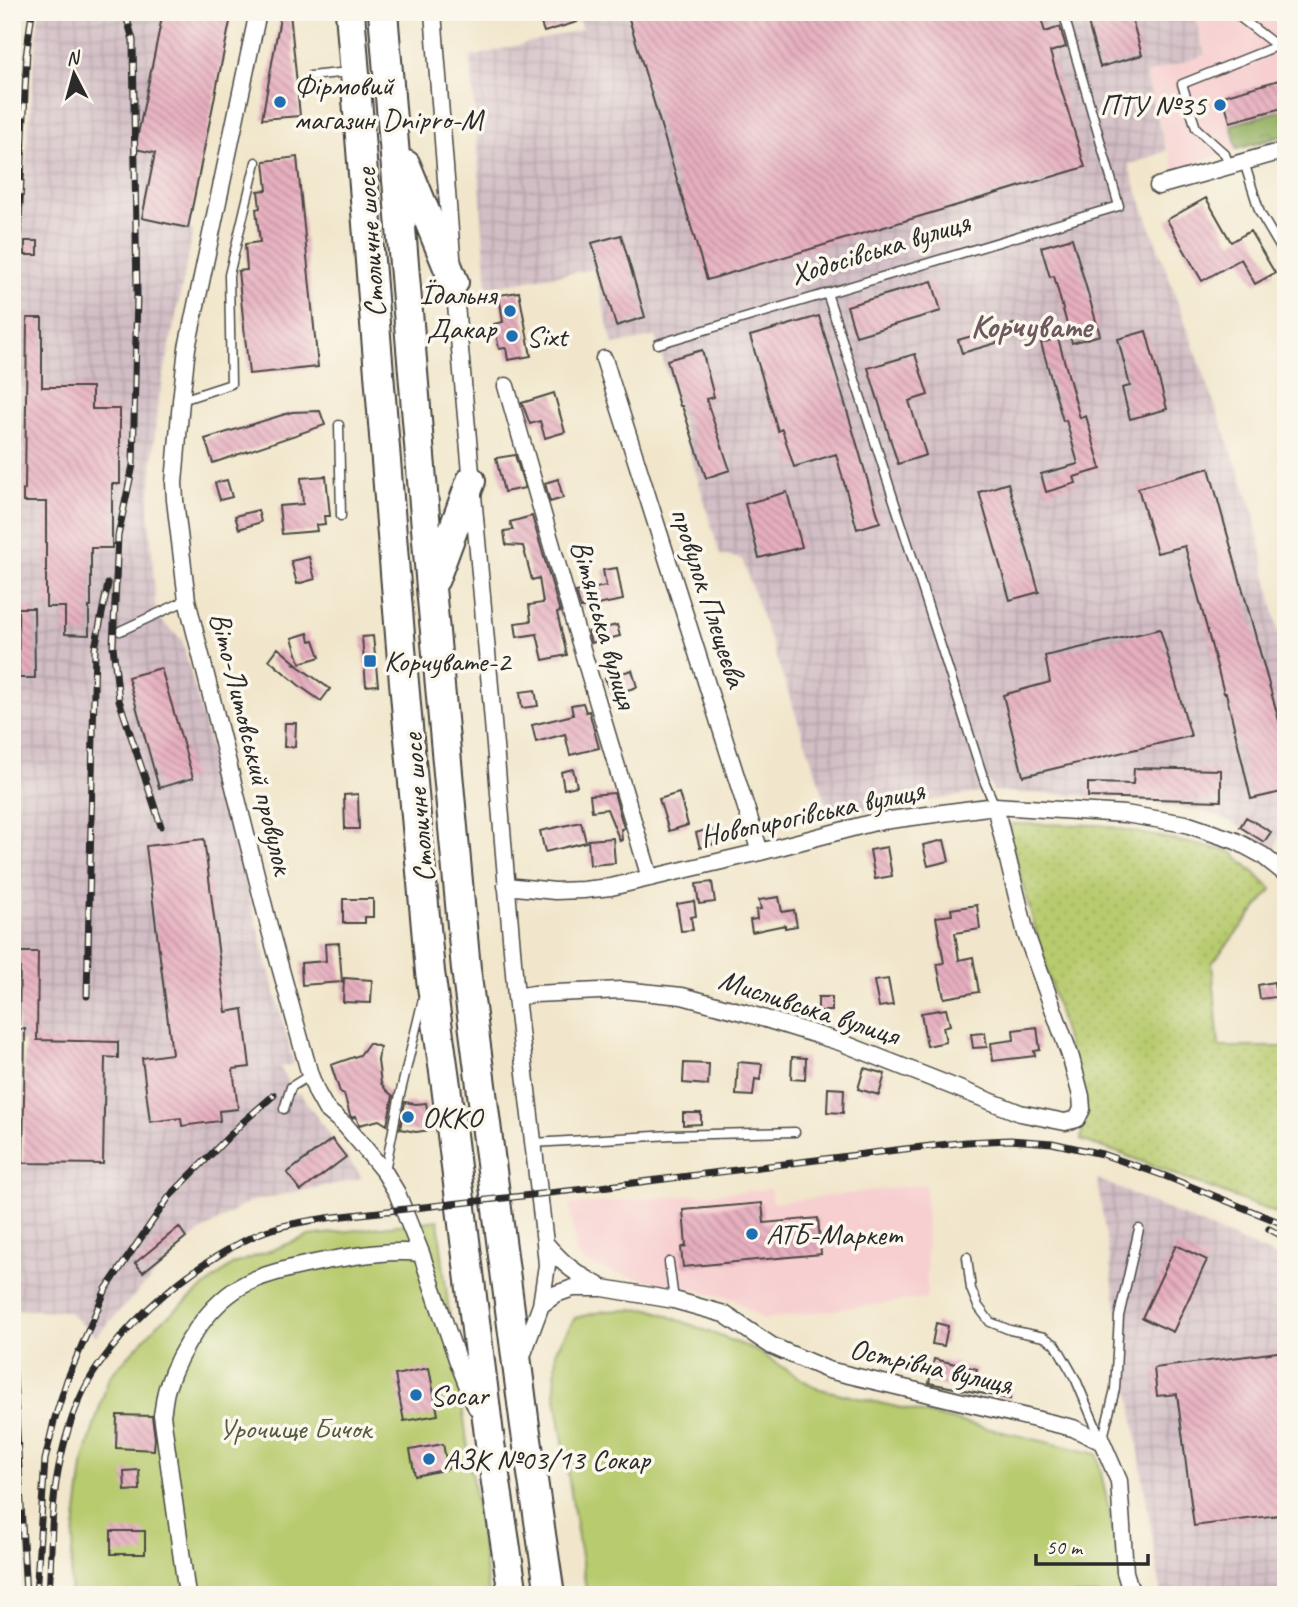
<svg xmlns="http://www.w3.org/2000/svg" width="1298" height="1607" viewBox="0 0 1298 1607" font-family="Caveat,sans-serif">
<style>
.built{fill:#f7cfd0}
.industrial{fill:url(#industrial-grid)}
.grass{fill:url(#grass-dots);stroke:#727b4c;stroke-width:2}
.forest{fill:url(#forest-crowns);stroke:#5e6d46;stroke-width:2}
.green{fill:#b8cb6e;stroke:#727b4c;stroke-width:2}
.building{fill:url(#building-back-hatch)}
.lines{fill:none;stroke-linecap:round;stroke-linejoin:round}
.service-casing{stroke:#494743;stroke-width:11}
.minor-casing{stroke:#494743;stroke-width:19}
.trunk-casing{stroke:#494743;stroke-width:32}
.service{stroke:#fff;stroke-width:8}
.minor{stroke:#fff;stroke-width:16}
.trunk{stroke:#fff;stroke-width:28}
.rail-casing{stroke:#2b2b2b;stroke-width:7}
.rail{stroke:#fbf7ec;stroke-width:4.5;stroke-dasharray:13;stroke-linecap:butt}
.poi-dot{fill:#1f6fb2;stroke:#fbf7ec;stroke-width:2.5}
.labels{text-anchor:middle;stroke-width:7;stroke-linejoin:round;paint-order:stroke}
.poi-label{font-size:30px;fill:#2b2b2b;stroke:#fbf7ec;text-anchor:start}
.street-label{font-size:30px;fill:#2b2b2b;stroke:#fbf7ec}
.park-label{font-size:30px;fill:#555b3f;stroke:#fbf7ec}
.quarter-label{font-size:33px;font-weight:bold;fill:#6d595f;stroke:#fbf7ec}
</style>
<defs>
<pattern id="industrial-grid" width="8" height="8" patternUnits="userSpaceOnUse" patternTransform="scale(1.75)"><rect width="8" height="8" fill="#d2bdc5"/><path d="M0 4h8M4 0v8" fill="none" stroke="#b4a3a9"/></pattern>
<pattern id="grass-dots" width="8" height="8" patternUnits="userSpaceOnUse" patternTransform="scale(1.75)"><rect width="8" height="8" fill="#b8cb6e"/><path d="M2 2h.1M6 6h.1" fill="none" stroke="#9eae5f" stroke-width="1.8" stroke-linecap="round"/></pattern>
<pattern id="forest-crowns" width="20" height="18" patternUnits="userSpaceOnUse" patternTransform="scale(1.75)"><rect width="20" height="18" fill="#92af61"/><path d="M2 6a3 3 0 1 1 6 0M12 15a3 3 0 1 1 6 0" fill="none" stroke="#778f50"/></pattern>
<pattern id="building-back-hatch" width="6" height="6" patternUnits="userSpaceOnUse" patternTransform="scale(1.75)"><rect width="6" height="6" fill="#e7afc0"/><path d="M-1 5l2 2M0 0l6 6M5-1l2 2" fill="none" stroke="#bb8f9c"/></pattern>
</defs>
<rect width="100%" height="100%" fill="#fbf7ec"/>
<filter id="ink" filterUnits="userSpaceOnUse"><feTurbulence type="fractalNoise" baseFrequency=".0143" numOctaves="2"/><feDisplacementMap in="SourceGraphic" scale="14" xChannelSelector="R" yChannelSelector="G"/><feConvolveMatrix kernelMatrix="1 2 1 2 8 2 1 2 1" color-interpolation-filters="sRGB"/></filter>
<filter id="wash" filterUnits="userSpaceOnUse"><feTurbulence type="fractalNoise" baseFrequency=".00686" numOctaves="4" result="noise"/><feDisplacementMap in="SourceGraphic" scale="28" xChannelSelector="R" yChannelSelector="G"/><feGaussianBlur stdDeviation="1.57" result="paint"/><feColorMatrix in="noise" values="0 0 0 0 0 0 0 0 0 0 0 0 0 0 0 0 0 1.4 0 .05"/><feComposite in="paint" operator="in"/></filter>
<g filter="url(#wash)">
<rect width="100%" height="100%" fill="#f1e6cb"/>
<!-- built -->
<path class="built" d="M1193 12H1286V136L1174 169 1145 74 1205 55Z
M926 1184 927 1298 763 1319 733 1299 611 1272 584 1262 576 1254 570 1205 771 1189 772 1203Z"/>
<!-- industrial -->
<path class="industrial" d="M39 12H232L188 227 193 232 157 408 149 507 156 616 182 640 214 762 211 772 218 778 294 1064 280 1067 294 1094 300 1093 332 1139 363 1178 248 1202 185 1242 96 1336 67 1311 13 1309 15 1167 23 1162 25 1041H17L21 878H12V681L19 678 18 609 12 608V503L23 501 20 270 22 201Z
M577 12H1193L1205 55 1145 74 1167 151 1128 165 1253 510 1286 669V822L1274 851 1264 842 1240 827 1218 816 1196 810 1122 798 993 791 989 782 981 784 978 793 831 816 742 559 720 555 656 336 613 345 594 269 487 287 471 57 582 29Z
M1097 1179 1286 1261V1595H1161Z"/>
<!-- grass -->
<path class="grass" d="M1006 824 1102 825 1232 852 1272 889 1212 963 1219 1047H1286V1217L1122 1154 1081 1140 1085 1107Z"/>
<!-- forest -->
<path class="forest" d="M1286 109V135L1237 149 1231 125Z"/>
<!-- green -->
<path class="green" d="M438 1220 450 1322 489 1595H70L72 1553 84 1459 109 1377 158 1324 232 1265 309 1236Z
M650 1309 753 1349 816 1388 1097 1454 1127 1595H587L555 1391 556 1350 575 1318 605 1311Z"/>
<g id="blocks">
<!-- building -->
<path class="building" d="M163 12H232L188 228 142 218 155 153 135 149Z
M281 12H290L300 116 262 119Z
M537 12H574L577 22 544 32Z
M627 12H1039L1045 32 1060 27 1066 47 1050 52 1085 167 707 280Z
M1085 12H1130L1142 55 1100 67Z
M1286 78V107L1230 122 1223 96Z
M297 157 318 367 249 374 238 271 247 270 245 244 260 242 256 209 260 208 258 191 267 190 264 161Z
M1206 198 1231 242 1250 231 1275 273 1255 284 1241 259 1202 281 1167 220Z
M621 235 645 317 616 326 592 243Z
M1072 238 1100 335 1072 343 1054 276 1050 277 1041 247Z
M25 241H38V255H25Z
M932 281 941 311 856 336 847 306Z
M519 292 531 356 508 360 506 348 499 349 494 324 503 322 499 295Z
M819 316 880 522 857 529 836 454 794 467 782 429 778 431 750 336Z
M27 318H42V387H92V409H120V484H112V548H91V607H89V635L65 634V607H46V502H23V490H25Z
M1014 324 1017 337 962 353 958 340Z
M1146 331 1167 409 1130 419 1122 388 1130 386 1118 339Z
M1058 338 1080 418 1086 416 1101 469 1074 477 1076 483 1046 492 1041 474 1078 464 1066 420 1063 421 1041 343Z
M702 350 714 397 706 399 730 470 706 478 682 406H680L667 360Z
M915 354 928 395 909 401 926 455 898 464 868 368Z
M554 393 565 432 545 438 540 421 530 424 522 403Z
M320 411 325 425 213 463 205 439 292 412Z
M515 455 525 488 504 492 496 458Z
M1209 468 1286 746V791L1251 799 1226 693H1224L1185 546 1157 553 1138 488Z
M326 476 330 516H324L325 524 316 525 317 531 282 534 279 506 303 504 301 478Z
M558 479 563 498 550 502 545 483Z
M227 480 232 497 220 500 215 483Z
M1008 483 1039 592 1010 600 979 492Z
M787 492 802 547 759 558 745 504Z
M258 510 261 522 239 529 235 516Z
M532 516 560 612 557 613 567 655 543 660 537 634 517 637 515 623 531 621 529 605 543 603 539 578 532 580 523 546 506 545 504 531 513 530 510 522Z
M309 557 315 579 297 584 291 561Z
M617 568 623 600 581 608 576 592 606 586 603 570Z
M18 608H34L35 678H19Z
M617 625 620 636 591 643 588 632Z
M1160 629 1191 736 1023 776 1003 695 1050 682 1045 656Z
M308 633 310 641 314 640 320 657 300 663 292 638Z
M373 636 378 685 366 686 362 637Z
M278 648 297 664H295L330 689 321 701 301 687 269 660Z
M161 668 193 778 159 788 128 677Z
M632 670 637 687 611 695 605 678Z
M535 690 538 706 522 708 520 692Z
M583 703 586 712 589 711 599 748 570 755 565 734 536 742 532 725 573 715 571 705Z
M285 723H296L295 747H284Z
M1134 768 1221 770V801L1088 797V783L1133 784Z
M573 769 577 786 564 789 561 772Z
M614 793 624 828 621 829 622 840 620 841 607 809 592 811 590 795Z
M679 793 688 825 669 831 659 799Z
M358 794 359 829H345L344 795Z
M1246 817 1271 832 1264 842 1240 827Z
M581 822 586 842 545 852 540 831Z
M712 828 717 843 700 848 696 833Z
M613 838 615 863 590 865 588 840Z
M204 839 226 1012 243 1009 250 1067 233 1069 238 1109 219 1111 220 1121 182 1126 181 1118 150 1122 142 1058 172 1054 146 846Z
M944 840 949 861 928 866 923 845Z
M887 847 892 876 875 879 870 850Z
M712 882 715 902 699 904 696 884Z
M779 897 782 912 794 910 797 926 785 928V925L752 932 750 920 757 919 756 910 761 909 759 900Z
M343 899H373V917H365V923H343Z
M694 901 696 916 691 917 693 930 681 931 677 904Z
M977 905 980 929 955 933 959 960 973 957 979 992 944 998 937 964 944 963 936 917 952 915 951 909Z
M339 943 342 982 302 985 301 963 326 961 325 944Z
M20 952H38L37 1040 118 1042V1058L105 1057 103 1164 23 1163 25 1029H19Z
M344 978 372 980 371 1003 343 1002Z
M888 979 893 1005 879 1007 874 981Z
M1274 982 1276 997 1260 999 1258 985Z
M818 997H832V1011H818Z
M946 1009 950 1025 943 1027 946 1042 927 1046 921 1013Z
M1037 1027 1040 1050 1034 1051 1035 1056 993 1061 991 1043 1014 1040 1013 1030Z
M985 1033 987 1047 973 1048 971 1034Z
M369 1043 380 1047 378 1061 381 1083 386 1090 393 1096 387 1125 379 1120 359 1125 356 1116 352 1118 350 1115 344 1094 340 1092 331 1065 360 1055Z
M792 1057 806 1058 805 1080 791 1079Z
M738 1062 762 1064 760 1080 755 1079 753 1096 736 1095Z
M684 1063 709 1064 708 1085 683 1083Z
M864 1068 885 1074 879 1095 858 1089Z
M828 1088 844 1089 843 1113 827 1112Z
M405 1102 416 1104 426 1103 431 1130 416 1132 400 1129Z
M683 1113H701V1124L683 1125Z
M332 1139 346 1157 301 1191 287 1173Z
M762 1203 764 1223 818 1218 821 1254 683 1267 681 1248 686 1246 683 1210Z
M179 1227 186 1237 143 1272 135 1263Z
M1176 1245 1207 1260 1173 1332 1142 1318Z
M936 1323 948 1326 944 1346 932 1344Z
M1286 1351V1514L1194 1526 1177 1394 1157 1396 1154 1368Z
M934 1359 977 1369 975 1378 1013 1385 1010 1399 929 1383Z
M429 1368 438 1415 404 1421 395 1375Z
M117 1415 152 1416 155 1438 154 1450 116 1448Z
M443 1444 448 1469 415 1476 410 1450Z
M139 1470 140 1490 125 1491 124 1471Z
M111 1531H145V1554H111Z"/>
</g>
</g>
<g filter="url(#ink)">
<use href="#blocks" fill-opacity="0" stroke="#494743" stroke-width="2"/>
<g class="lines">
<!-- service casing -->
<g class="service-casing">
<path id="service" d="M310 76 349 72
M1244 162 1260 213 1286 257
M1229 166 1225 154 1196 128 1182 84 1277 46 1233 12
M827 293 985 783 995 806
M658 344 1119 206 1063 12
M182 400 231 384 229 275 256 162
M339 425 341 516
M120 631 187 600
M284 1109 291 1087 310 1075
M533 1143 672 1135 795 1132
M385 1171 399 1099 423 999
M967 1257 971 1289 978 1306 990 1322 1010 1330 1044 1337 1056 1345 1076 1380 1101 1439
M669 1262 674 1300
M1102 1442 1115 1389 1119 1316 1139 1229"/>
</g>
<!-- minor casing -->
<g class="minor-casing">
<path id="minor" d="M258 12 187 348 181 401 174 483 175 500 187 600 271 934 310 1075 317 1093 326 1109 345 1125 363 1146 385 1173 397 1193 421 1253 457 1359 476 1407
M433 12 454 282 490 686 516 997 545 1243 547 1265 541 1305 521 1359
M1158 186 1286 150
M604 359 760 852
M506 386 575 626 650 878
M506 886 555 891 583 890 611 887 760 852 875 822 995 806 1125 814 1186 824 1236 841 1262 855 1286 874
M516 997 534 994 622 990 682 996 746 1013 840 1042 1020 1113 1065 1122 1077 1119 1082 1109 1081 1096 1071 1058 1026 934 995 806
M545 1243C565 1266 575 1273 601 1287
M541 1305 556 1294 573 1288H603L674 1300 724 1314 772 1346 828 1370 1073 1428 1102 1442 1119 1481 1125 1572 1132 1595
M187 1595 162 1415C164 1406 164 1397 167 1388 179 1350 210 1301 247 1283 269 1272 305 1265 330 1260 360 1255 391 1250 421 1253"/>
</g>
<!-- trunk casing -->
<g class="trunk-casing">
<path id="trunk" d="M350 12 402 660 430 972 446 1086 490 1443 513 1595
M383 12 431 588 466 969 525 1426 550 1595
M406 165 454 282
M435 579 471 481"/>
</g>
<!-- service -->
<use href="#service" class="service"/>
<!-- minor -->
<use href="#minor" class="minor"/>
<!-- trunk -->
<use href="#trunk" class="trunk"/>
<!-- rail casing -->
<g class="rail-casing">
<path id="rail" d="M125 12 133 40 137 294 133 465 118 536 113 646 119 700 161 826
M26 57 32 12
M12 376 27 49
M87 996 95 648 108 584
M12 998 16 1077 12 1198
M13 1008 18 889
M1269 1229 1286 1238
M12 1342 26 1595
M36 1595 45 1460 54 1421 67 1380 106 1289 169 1197 242 1123 274 1095
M49 1595C52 1549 50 1502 61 1457 68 1426 80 1391 99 1365 132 1319 176 1280 224 1252 239 1243 255 1234 272 1229 292 1223 313 1220 334 1217L585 1189 896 1150 966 1142 1010 1140 1052 1143 1102 1154 1165 1176 1286 1225"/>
</g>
<!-- rail -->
<use href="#rail" class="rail"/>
</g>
</g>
<!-- markers -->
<g class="poi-dot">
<circle cx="280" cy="102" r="7"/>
<circle cx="1220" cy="105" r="7"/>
<circle cx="510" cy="311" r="7"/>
<circle cx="512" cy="336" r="7"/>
<rect x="363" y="654" width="14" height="14" rx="3.5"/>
<circle cx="408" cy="1117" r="7"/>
<circle cx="752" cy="1234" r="7"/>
<circle cx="416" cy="1395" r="7"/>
<circle cx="429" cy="1459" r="7"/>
</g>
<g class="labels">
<!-- poi labels -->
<g class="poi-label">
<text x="294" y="95">Фірмовий<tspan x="294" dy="34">магазин Dnipro-M</tspan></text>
<text x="1206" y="115" text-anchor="end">ПТУ №35</text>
<text x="496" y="304" text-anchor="end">Їдальня<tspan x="496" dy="34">Дакар</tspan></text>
<text x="526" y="346">Sixt</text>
<text x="384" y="671">Корчувате-2</text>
<text x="422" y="1127">ОККО</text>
<text x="766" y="1244">АТБ-Маркет</text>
<text x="430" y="1405">Socar</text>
<text x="443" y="1469">АЗК №03/13 Сокар</text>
</g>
<!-- street labels -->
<g class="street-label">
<text transform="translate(370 243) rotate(-94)" y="10">Столичне шосе</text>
<text transform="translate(880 248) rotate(-17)" y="10">Ходосівська вулиця</text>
<text transform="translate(709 597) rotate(72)" y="10">провулок Плещеєва</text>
<text transform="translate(604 624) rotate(74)" y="10">Вітянська вулиця</text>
<text transform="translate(252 743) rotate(76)" y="10">Віто-Литовський провулок</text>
<text transform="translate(418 808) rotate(-95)" y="10">Столичне шосе</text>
<text transform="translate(812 813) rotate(-12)" y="10">Новопирогівська вулиця</text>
<text transform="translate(809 1007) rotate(18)" y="10">Мисливська вулиця</text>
<text transform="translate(931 1366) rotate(13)" y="10">Острівна вулиця</text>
</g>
<!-- park labels -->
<g class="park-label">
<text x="295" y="1438">Урочище Бичок</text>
</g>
<!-- quarter labels -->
<g class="quarter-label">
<text x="1031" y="337">Корчувате</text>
</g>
</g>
<!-- margin -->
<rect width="1298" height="1607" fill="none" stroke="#fbf7ec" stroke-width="42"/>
<!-- north arrow -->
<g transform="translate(74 74) rotate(354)" stroke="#fbf7ec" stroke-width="5" paint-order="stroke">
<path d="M0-5L12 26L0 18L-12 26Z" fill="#2b2b2b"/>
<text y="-10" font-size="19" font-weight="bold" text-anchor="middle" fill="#2b2b2b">N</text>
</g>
<!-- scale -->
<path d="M1036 1554v10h112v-10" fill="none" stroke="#2b2b2b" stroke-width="3.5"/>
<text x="1046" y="1554" font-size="21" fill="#2b2b2b" stroke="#fbf7ec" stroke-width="5" paint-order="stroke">50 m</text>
</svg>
